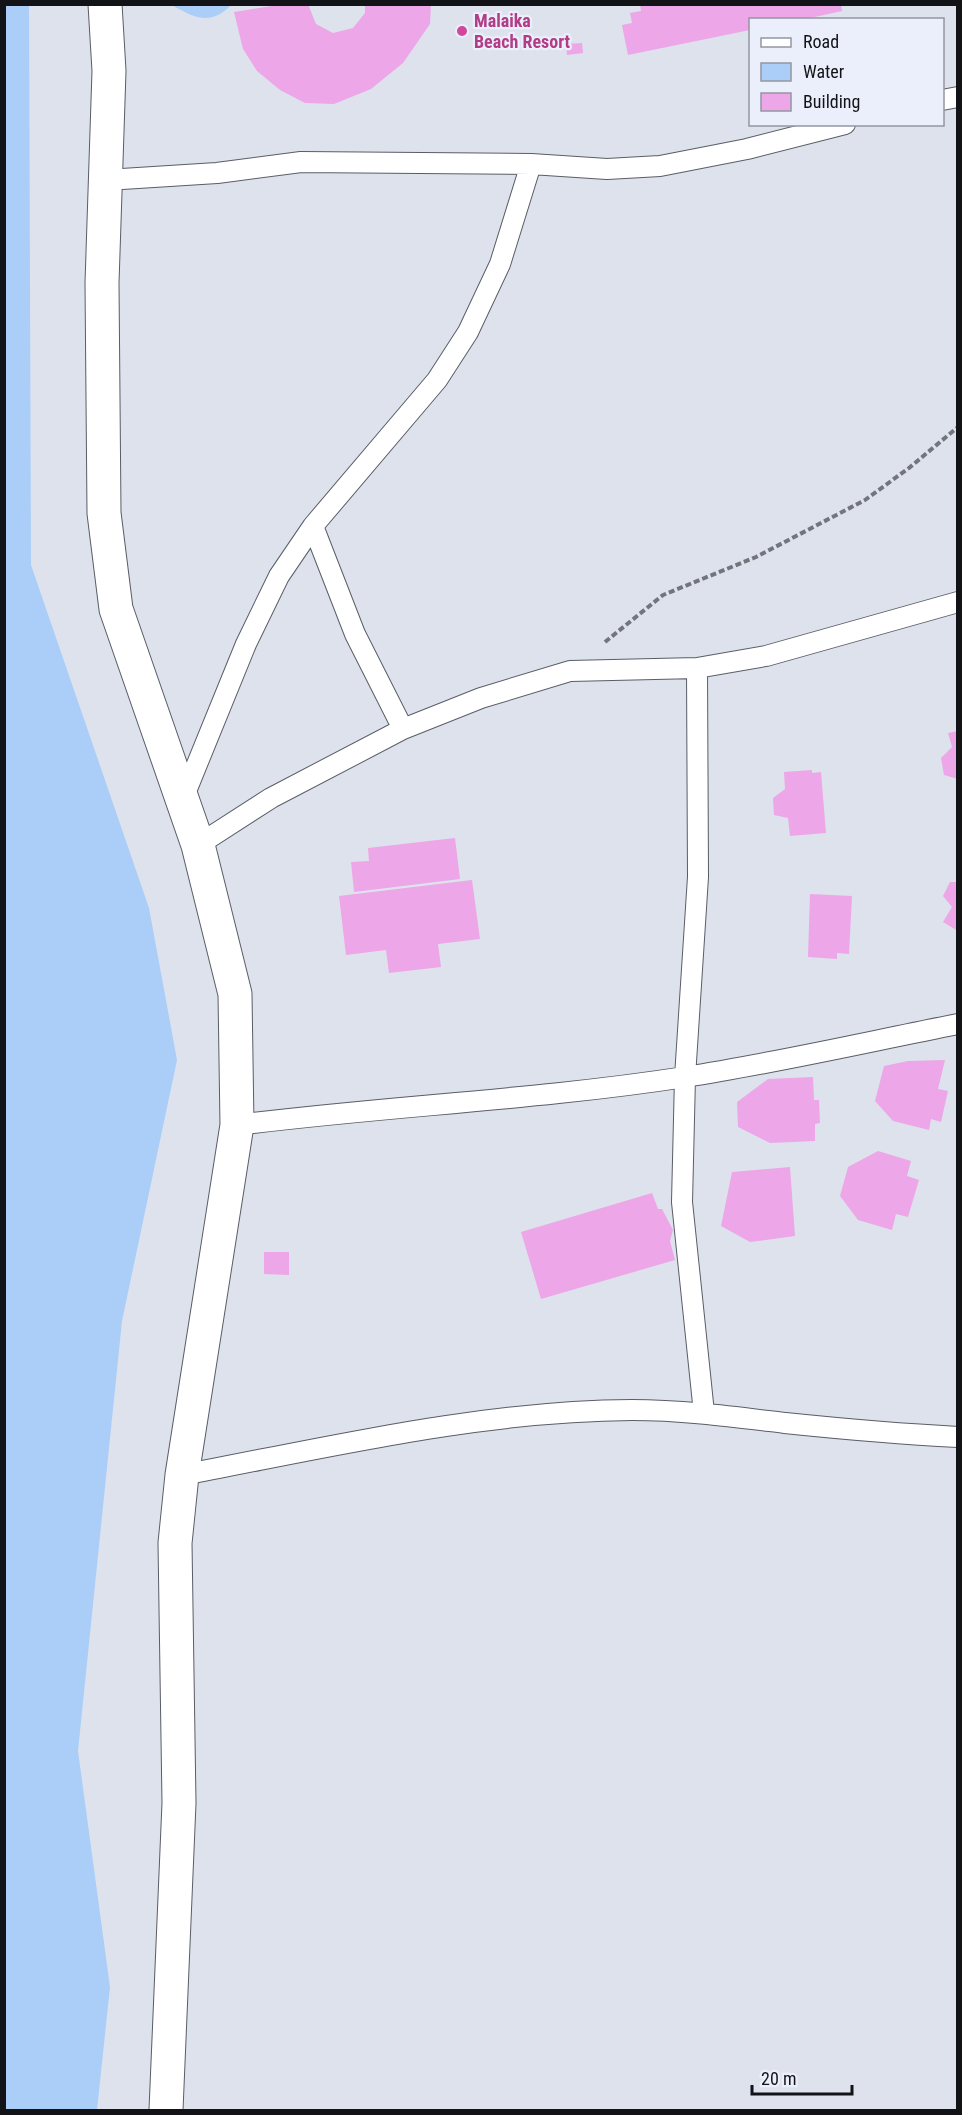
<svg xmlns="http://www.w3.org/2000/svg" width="962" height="2115" viewBox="0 0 962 2115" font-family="'Roboto Condensed',sans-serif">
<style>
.water{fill:#aacef8}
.building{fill:#eda6e7}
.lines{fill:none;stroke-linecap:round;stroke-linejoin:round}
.lane-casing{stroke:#595d66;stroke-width:22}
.street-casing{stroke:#595d66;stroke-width:35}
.path{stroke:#72757c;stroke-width:4;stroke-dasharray:6 3;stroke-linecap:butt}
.lane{stroke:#fff;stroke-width:20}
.street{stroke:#fff;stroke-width:33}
.hotel-dot{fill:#d1479c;stroke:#ebeffb;stroke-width:2}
.labels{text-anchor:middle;stroke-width:4.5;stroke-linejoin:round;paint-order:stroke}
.hotel-label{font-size:18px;font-weight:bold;fill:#b23c85;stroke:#ebeffb;text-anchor:start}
</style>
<rect width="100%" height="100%" fill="#dee2ed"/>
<!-- water -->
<path class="water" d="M29 4 31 565 149 908 177 1060 122 1321 78 1751 110 1987 97 2110H4V5Z
M172 5H231C211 26 194 18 172 5Z"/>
<!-- building -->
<path class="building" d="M285 4H308L316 24 333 33 353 28 365 13V4H431L430 24 403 63 371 89 334 104 305 103 280 90 257 71 243 49 234 12Z
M640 4H841L842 11 801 20H750V30L628 55 622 25 632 23 630 13 641 11Z
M582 43 583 53 567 55 566 44Z
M958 731V779L944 775 941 758 952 747 948 733Z
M812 770V773L821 772 826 833 790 836 788 818 774 815 773 798 785 789 784 772Z
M455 838 460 879 354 892 351 862 369 861 368 848Z
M472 880 480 939 438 944 441 967 389 973 386 950 346 955 339 896Z
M950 882H958V931L943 922 952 907 943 896Z
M810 894 852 896 849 954 837 953V959L808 957Z
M945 1060 938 1089 948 1091 941 1122 931 1119 929 1130 893 1121 875 1101 884 1066 908 1061Z
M813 1077 814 1100H819L820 1123 815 1124V1141L770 1143 738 1127 737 1102 768 1079Z
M878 1151 911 1161 907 1176 919 1180 908 1217 896 1214 892 1230 858 1220 840 1196 848 1167Z
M790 1167 795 1236 750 1242 721 1226 732 1172Z
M652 1193 658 1209H662L673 1230 670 1241 675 1260 541 1299 521 1232Z
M264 1252H289V1275L264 1274Z"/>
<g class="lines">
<!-- lane casing -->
<g class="lane-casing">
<path id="lane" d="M942 100 958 97
M106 180 217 173 301 162 531 164 607 169 660 166 747 149 845 124
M313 526 355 634 403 729
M697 668 698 877 685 1077 682 1202 704 1413
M182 801 246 644 279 576 313 526 437 380 468 332 500 264 531 164
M198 845 271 798 403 729 481 698 570 671 697 668 766 656 958 602
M237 1125C386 1106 536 1100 685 1077 776 1063 867 1042 958 1024
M182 1475C330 1447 480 1411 632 1410 683 1410 735 1417 785 1423 843 1429 900 1434 958 1437"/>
</g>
<!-- street casing -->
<g class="street-casing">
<path id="street" d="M105 4 109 71 102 283 104 513 116 609 198 845 235 994 237 1125 182 1475 175 1543 179 1803 166 2110"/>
</g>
<!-- path -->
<path class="path" d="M605 642 663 595 756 557 865 500 909 468 958 427"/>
<!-- lane -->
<use href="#lane" class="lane"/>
<!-- street -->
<use href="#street" class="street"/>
</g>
<!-- markers -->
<circle class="hotel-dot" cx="462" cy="31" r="6"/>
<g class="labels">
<!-- hotel labels -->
<g class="hotel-label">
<text x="474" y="27">Malaika<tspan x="474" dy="21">Beach Resort</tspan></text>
</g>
</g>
<!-- border -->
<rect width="962" height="2115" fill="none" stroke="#121317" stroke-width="12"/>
<!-- legend -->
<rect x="749" y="18" width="195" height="108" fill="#ebeffb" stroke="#9497a0" stroke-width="1.5"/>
<rect x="761" y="38" width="30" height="9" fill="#ffffff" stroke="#9497a0" stroke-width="1.5"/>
<text x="803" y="48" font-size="18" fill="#121317">Road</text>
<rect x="761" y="63" width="30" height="18" fill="#aacef8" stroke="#9497a0" stroke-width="1.5"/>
<text x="803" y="78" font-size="18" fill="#121317">Water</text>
<rect x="761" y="93" width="30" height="18" fill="#eda6e7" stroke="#9497a0" stroke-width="1.5"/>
<text x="803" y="108" font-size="18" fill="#121317">Building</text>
<!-- scale -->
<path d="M752 2085v9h100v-9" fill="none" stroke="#121317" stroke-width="3"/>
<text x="761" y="2085" font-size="18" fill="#121317" stroke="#ebeffb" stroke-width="4.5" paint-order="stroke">20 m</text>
</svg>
